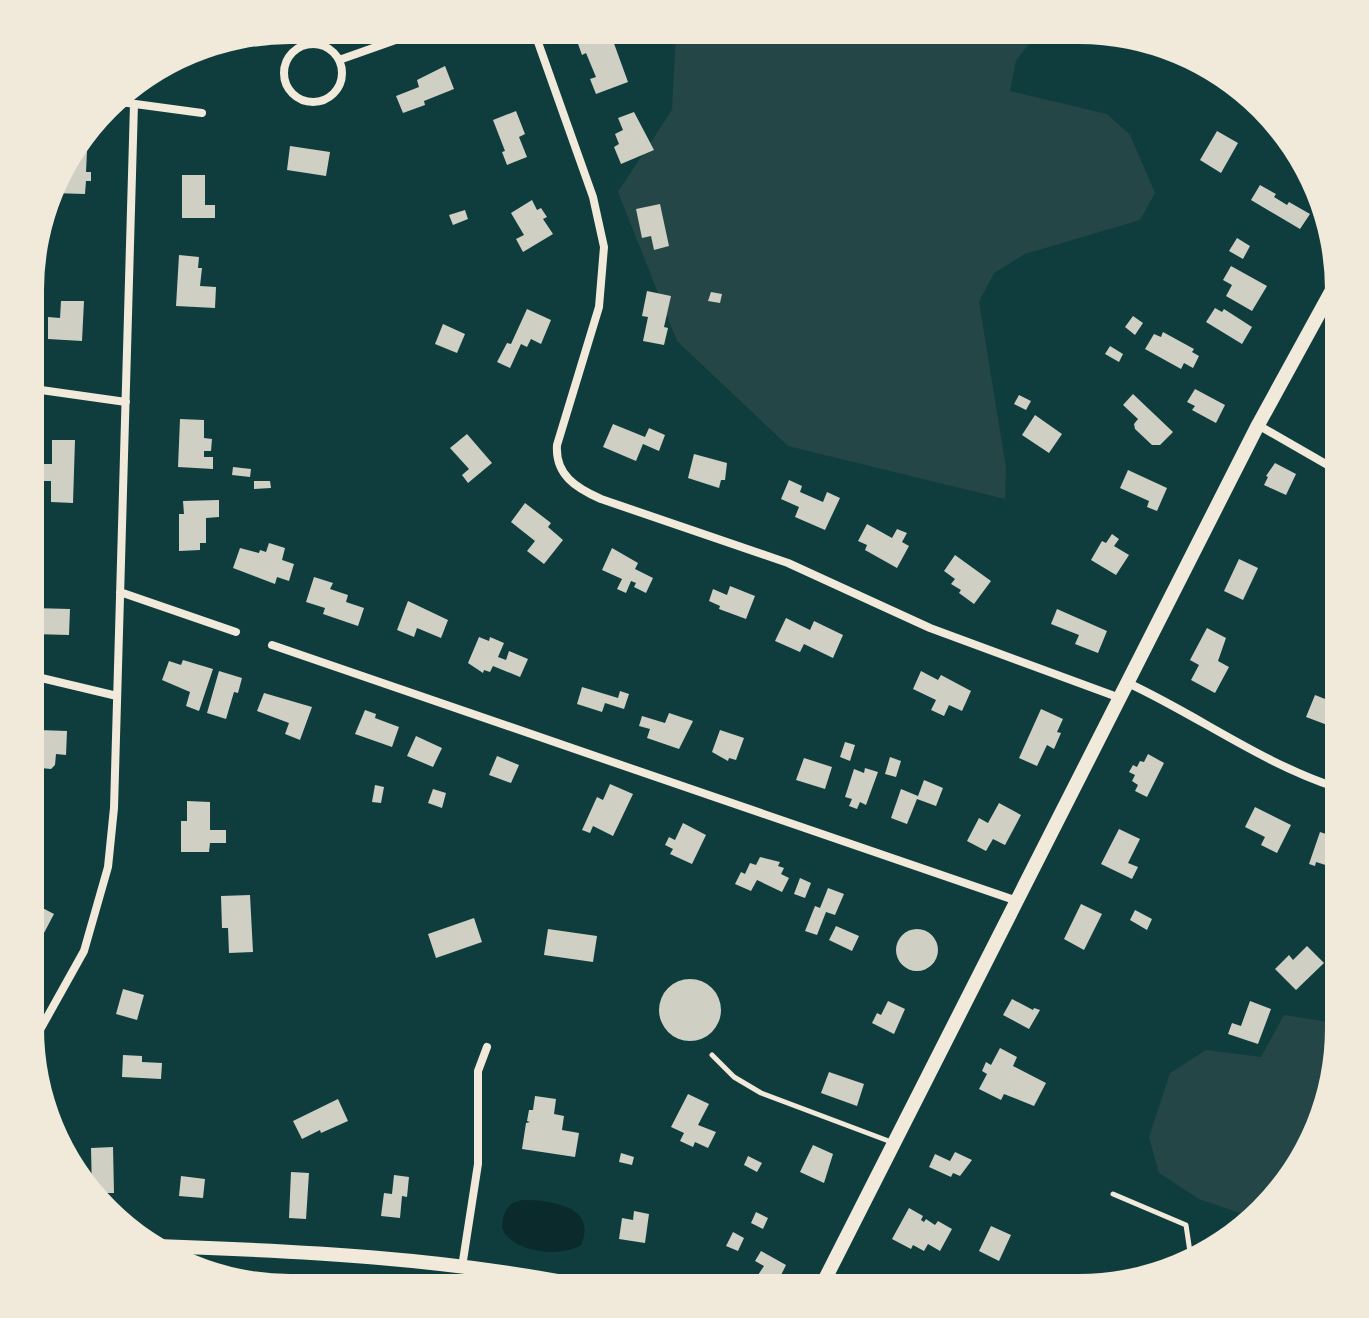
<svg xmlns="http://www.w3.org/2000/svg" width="1369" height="1318" viewBox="0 0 1369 1318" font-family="'DM Sans',sans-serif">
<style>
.green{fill:#244646}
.water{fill:#0a2a2b}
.building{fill:#cfcfc3}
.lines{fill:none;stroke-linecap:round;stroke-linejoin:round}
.service{stroke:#f1e9da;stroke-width:5}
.minor{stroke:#f1e9da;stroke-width:8}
.secondary{stroke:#f1e9da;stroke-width:14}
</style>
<rect width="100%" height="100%" fill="#0f3d3e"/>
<!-- green -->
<path class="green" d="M676 31 1039 32 1016 60 1010 91 1107 114 1130 135 1155 193 1140 220 1025 254 994 273 979 302 1006 468 1005 499 788 446 677 341 618 192 672 110Z
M1284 1015 1328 1022 1337 1049 1312 1143 1274 1190 1246 1215 1199 1199 1159 1173 1149 1137 1170 1073 1206 1050 1261 1057Z"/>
<!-- water -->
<path class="water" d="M522 1200C550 1200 598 1206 581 1245 560 1258 512 1253 502 1228 503 1213 506 1203 522 1200Z"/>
<!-- building -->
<path class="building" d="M599 33 602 41 612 38 628 82 596 94 590 79 596 77 586 53 582 55 577 41Z
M445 66 454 89 424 101 425 105 403 113 396 96 419 87 417 80Z
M516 111 525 134 519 137 527 157 507 165 502 152 505 151 493 120Z
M634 112 654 150 621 164 614 147 619 144 615 134 623 130 618 118Z
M1217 131 1238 143 1221 173 1200 160Z
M290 146 330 152 326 176 287 170Z
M73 150 87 151 86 172H91V181H86L85 194 52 193 65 160Z
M182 175H205V205H215V218H182Z
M1260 185 1276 194 1274 197 1287 205 1289 202 1310 214 1300 229 1251 200Z
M532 200 537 210 541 208 547 217 543 219 553 234 523 252 516 239 524 235 511 213Z
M660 204 669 246 654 250 651 236 642 238 636 209Z
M465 210 468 219 453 225 449 215Z
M1237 238 1250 246 1243 259 1229 251Z
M179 255 199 257 198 268H202L200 286 216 287 215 308 176 306Z
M1231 266 1267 286 1252 311 1226 296 1232 285 1223 280Z
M35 271H42L41 298 35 297Z
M647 291 671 296 664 327 668 328 664 345 643 341 648 317 642 316Z
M711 292 722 294 720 303 708 301Z
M61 301H84L82 341 48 339V317L60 318Z
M1215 308 1222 312 1224 309 1252 327 1242 344 1206 322Z
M527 309 551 320 541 344 531 339 527 347 521 344 510 368 497 362 507 343 511 344Z
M1133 316 1143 323 1135 335 1125 327Z
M443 324 465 334 457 353 435 344Z
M1163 332 1194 349 1192 352 1199 356 1193 368 1184 363 1181 369 1145 349 1154 334 1161 337Z
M1110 346 1123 354 1119 362 1105 354Z
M1195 389 1225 405 1216 423 1192 410 1195 406 1187 402Z
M1133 394 1173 432 1160 445H1152L1135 429 1134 424 1138 419 1123 405Z
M1019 395 1031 401 1026 410 1014 404Z
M1035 415 1062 434 1049 453 1022 435Z
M180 419 204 420V438L212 439 211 451H204V457H213V469L178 467Z
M613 424 645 437 649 428 665 435 659 451 643 444 636 461 603 447Z
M467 434 492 463 468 483 462 475 469 469 450 448Z
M52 440H75L73 503 51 502V481H40V464H52Z
M694 454 727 463 725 480H721L719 488 688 478Z
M1275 463 1296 474 1286 495 1264 485 1268 477 1266 476Z
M233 467 251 469 250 477 232 475Z
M1128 470 1167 488 1157 511 1147 507 1149 501 1120 488Z
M789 480 802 486 800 492 823 502 827 492 840 498 825 530 795 517 799 507 781 499Z
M254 481H270L271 488 254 489Z
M219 500V517L206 518V543H200V550L179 551V514H184L183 501Z
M525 503 551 523 548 527 563 540 544 564 527 551 535 541 511 522Z
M867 524 892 538 897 529 907 533 902 542 909 546 897 568 865 550 867 545 858 541Z
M1112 534 1119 539 1114 546 1129 555 1116 575 1091 560 1102 541 1106 543Z
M269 543 285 548 282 560 294 564 289 581 277 577 275 584 233 568 240 548 259 553 260 550 266 552Z
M612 548 638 563 635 569 653 578 646 593 634 587 636 583 631 581 626 593 617 589 622 579 602 570Z
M955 555 991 581 974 604 959 593 961 590 951 584 955 579 944 571Z
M1239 559 1258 568 1243 600 1224 591Z
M314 577 333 583 330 589 348 595 346 602 364 608 358 626 323 614 325 608 306 602Z
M730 586 755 596 746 619 719 609 720 606 709 601 713 589 727 595Z
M408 601 448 620 441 638 417 628 414 637 397 630Z
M33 608 70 609 69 635 33 634Z
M1057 609 1107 631 1098 653 1075 644 1079 635 1051 624Z
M786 618 810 630 814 621 843 635 833 658 804 644 800 652 775 641Z
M1207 628 1226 638 1218 661 1229 667 1215 693 1191 680 1199 665 1190 660Z
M479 637 489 641 490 637 504 643 498 657 506 660 509 651 528 659 520 677 493 666 490 672 484 670 483 673 468 663Z
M183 660 213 669 199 711 186 706 190 692 162 680 169 661 181 665Z
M219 671 242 678 238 693 234 692 226 719 207 713Z
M921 671 938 680 941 675 971 691 962 711 949 705 944 716 931 710 936 700 913 689Z
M582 687 618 698 620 691 629 694 624 709 605 703 602 712 577 704Z
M264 693 312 707 300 740 285 734 289 723 257 711Z
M1315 695 1338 704V729L1306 717Z
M1041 709 1063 719 1057 732 1061 733 1054 749 1047 745 1037 766 1019 758Z
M365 710 376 714 375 718 399 727 392 747 355 734Z
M669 713 693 721 679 749 647 738 650 729 639 726 642 716 665 723Z
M39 730 67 731 66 755 56 754 55 765 51 769 41 768 38 765Z
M720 730 744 738 736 760 729 758 728 761 712 752Z
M416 736 442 748 433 767 407 756Z
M845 742 855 745 850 761 840 757Z
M1148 754 1164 763 1147 797 1135 791 1138 785 1132 781 1135 775 1129 772 1133 765 1137 767 1140 761 1144 762Z
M497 756 519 765 511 783 489 775Z
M890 757 901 761 896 777 885 774Z
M804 758 832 767 825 789 796 780Z
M865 768 878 772 866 805 860 802 857 809 849 806 852 799 845 797 854 769 864 773Z
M924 780 943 788 936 806 917 799 907 824 891 818 901 789 918 796Z
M610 784 633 794 613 836 593 826 590 833 582 830 597 797 603 800Z
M375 785 384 787 381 803 372 802Z
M33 787H44L43 798H32Z
M433 789 446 793 442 808 428 803Z
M187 801 210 802V830H226V843H210L209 852H181V821H187Z
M999 803 1021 815 1005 845 993 839 986 851 967 841 979 818 988 823Z
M1255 807 1291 825 1277 853 1261 845 1265 837 1245 827Z
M683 823 706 835 692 864 670 854 673 849 665 845 669 837 675 840Z
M1119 829 1140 839 1128 863 1138 867 1132 879 1101 864Z
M1320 832 1338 838V863L1334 861 1332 867 1316 862 1315 866 1309 864Z
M760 857 780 862 778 866 784 868 781 874 789 878 782 892 757 880 751 891 735 884 741 872 745 874 750 863 756 865Z
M800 878 811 883 805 898 794 894Z
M828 888 844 894 835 915 826 912 817 935 805 931 815 906 820 908Z
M250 895 253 952 229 953 228 928H222L221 896Z
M31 902 54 914 44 933 31 926Z
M1081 904 1102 914 1084 950 1064 939Z
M1135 910 1152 919 1147 930 1130 920Z
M474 918 482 942 436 958 428 934Z
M836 926 859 936 852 951 829 940Z
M896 950a21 21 0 1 1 42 0a21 21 0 1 1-42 0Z
M548 929 597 936 593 962 544 955Z
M1307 946 1324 963 1296 990 1275 969 1289 955 1293 960Z
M659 1010a31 31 0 1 1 62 0a31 31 0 1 1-62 0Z
M123 989 144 995 137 1020 116 1014Z
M1012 999 1033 1010 1034 1008 1040 1010 1029 1029 1003 1015Z
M888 1001 905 1009 894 1034 872 1023 877 1013 881 1015Z
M1250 1001 1271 1009 1258 1044 1228 1034 1232 1023 1241 1026Z
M1000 1048 1017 1057 1013 1066 1046 1083 1034 1106 1004 1094 1001 1100 979 1089 987 1074 982 1071 986 1062 991 1065Z
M123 1055 142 1056V1062L162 1063 161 1079 122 1077Z
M829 1072 864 1084 857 1106 821 1093Z
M688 1094 709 1104 698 1125 716 1132 708 1148 695 1142 693 1147 680 1141 684 1133 671 1127Z
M535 1096 556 1099 554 1114 564 1116 562 1130 579 1133 575 1157 522 1149 526 1123 530 1122 527 1121 529 1110H533Z
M338 1099 348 1121 321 1133 320 1130 302 1139 293 1121Z
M813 1145 833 1154 824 1183 800 1172Z
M113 1147 114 1193H92L91 1148Z
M955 1152 972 1160 960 1176 953 1173 951 1177 929 1167 935 1154 950 1161Z
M621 1153 634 1157 632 1165 619 1162Z
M748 1156 762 1163 757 1172 744 1165Z
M291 1172 309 1173 306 1219 289 1218Z
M394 1175 409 1177 407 1197 402 1196 400 1218 381 1216 384 1193 392 1194Z
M181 1176 205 1179 203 1198 179 1196Z
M909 1208 923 1216 921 1220 924 1222 926 1219 935 1225 938 1221 952 1229 940 1251 928 1244 924 1251 913 1245 911 1249 892 1239Z
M634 1211 649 1214 645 1243 619 1239 622 1218 633 1220Z
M756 1212 768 1218 763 1229 751 1223Z
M991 1226 1011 1235 999 1261 979 1251Z
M733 1232 744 1238 738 1251 726 1246Z
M761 1251 786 1265 775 1287 765 1282 761 1287H750L764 1266 755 1261Z"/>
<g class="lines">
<!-- service -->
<path class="service" d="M315 30 318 44
M712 1055 734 1077 761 1093 894 1143
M1113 1194 1186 1225 1191 1259"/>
<!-- minor -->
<path class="minor" d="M534 31 593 197 604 247 599 307 557 445C555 475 576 488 601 499L788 563 930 628 1120 698
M284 73a29 29 0 1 1 58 0a29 29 0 1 1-58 0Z
M339 60 424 30
M113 101 202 113
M34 389 126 402
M1258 425 1338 471
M120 592 236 632
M272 645 1017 901
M33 676 117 696
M1128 683C1199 716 1263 764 1338 788
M31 1046 84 951 108 867 114 808 134 104
M462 1267 478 1164V1071L487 1047"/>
<!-- secondary -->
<path class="secondary" d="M157 1246C301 1251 447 1258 589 1287
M821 1287 1258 425 1338 279"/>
</g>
<!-- crop -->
<path d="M0 0H1369V1318H0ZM290 44H1079A246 246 0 0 1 1325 290V1028A246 246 0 0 1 1079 1274H290A246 246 0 0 1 44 1028V290A246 246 0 0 1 290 44Z" fill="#f1e9da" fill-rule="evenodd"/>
</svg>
